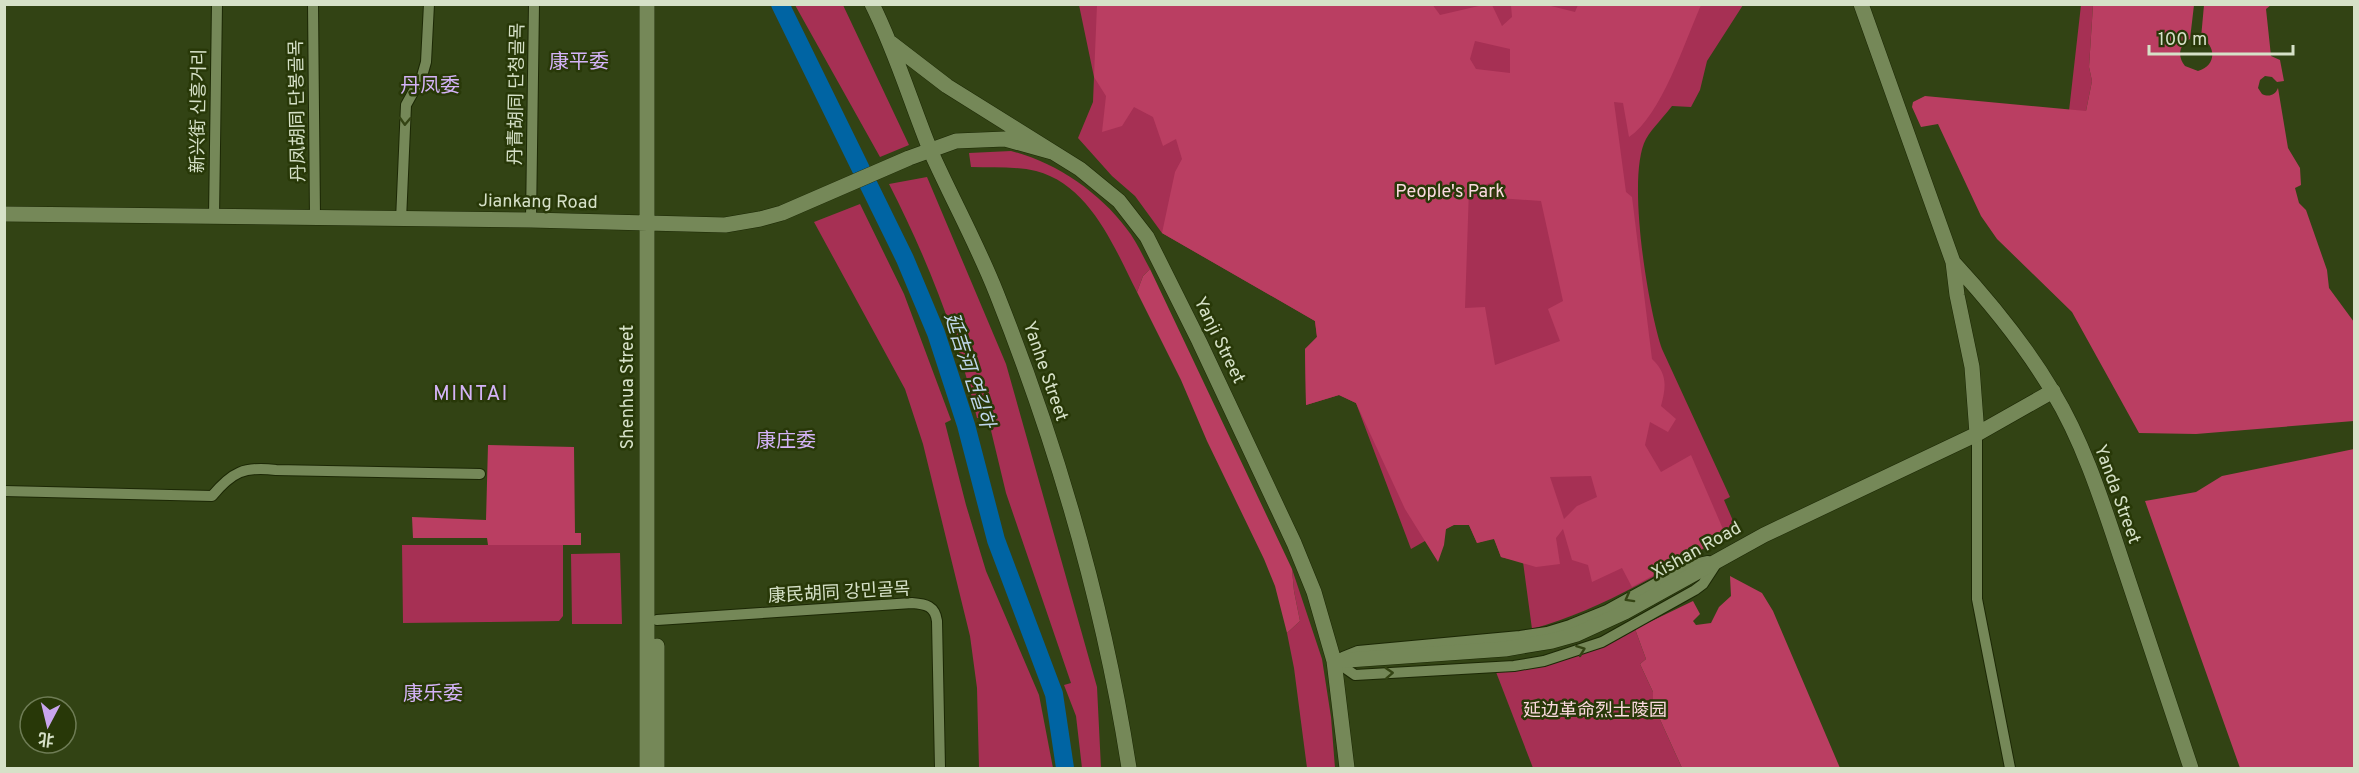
<svg xmlns="http://www.w3.org/2000/svg" width="2359" height="773" viewBox="0 0 2359 773" font-family="Overpass,'Noto Sans SC','Noto Sans KR',sans-serif">
<style>
.green{fill:#a63054}
.forest{fill:#ba3e62;fill-rule:evenodd}
.lines{fill:none;stroke-linecap:round;stroke-linejoin:round}
.river{stroke:#0064a3;stroke-width:18}
.street-casing{stroke:#1c2805;stroke-width:12}
.secondary-casing{stroke:#1c2805;stroke-width:16}
.street{stroke:#758858;stroke-width:10}
.secondary{stroke:#758858;stroke-width:15}
.oneway{stroke:#344414}
.labels{text-anchor:middle;stroke-width:5;stroke-linejoin:round;paint-order:stroke}
.street-label{font-size:18px;fill:#d6e1c8;stroke:#283808}
.park-label{font-size:18px;fill:#fbd9df;stroke:#283808}
.neighbourhood-label{font-size:20px;fill:#d4b3f7;stroke:#283808}
.water-label{font-size:20px;font-style:italic;fill:#c0d7ec;stroke:#283808}
.quarter-label{font-size:21px;letter-spacing:1.5px;fill:#d4b3f7;stroke:#283808}
</style>
<rect width="100%" height="100%" fill="#324314"/>
<!-- green -->
<path class="green" d="M795 5H843L909 145 880 157Z
M1079 5H1743L1707 61 1700 90 1691 107 1672 106C1664 117 1653 127 1646 139 1626 176 1648 308 1662 349L1730 497 1724 500 1737 530C1671 566 1605 609 1532 629L1523 562 1501 557 1494 538 1477 543 1469 525H1453L1411 549 1356 403 1339 395 1306 405 1305 349 1317 337 1315 321 1162 233 1135 196 1112 176 1078 138 1093 102 1094 77Z
M2081 5H2093L2089 67 2092 81 2086 111H2069Z
M1011 151C1055 162 1099 192 1126 228 1136 240 1142 255 1150 269L1143 276 1137 292C1114 247 1090 185 1036 171 1016 166 992 168 971 167L969 153Z
M927 177 1006 364 1097 687 1101 768H1082L1076 716 1064 685 1071 683 1006 493 988 418H977C958 337 927 258 889 184Z
M860 204 904 294 951 420 945 423 966 505 986 571 1039 695 1053 768H979L977 688 970 636 923 444 905 389 814 222Z
M402 545H563V616L559 621 403 623Z
M620 553 622 624H572L571 554Z
M1292 569 1322 659 1331 717 1335 768H1307L1294 668 1287 633 1300 621 1294 591Z
M1635 629 1646 659 1640 664 1653 692V704L1682 768H1533L1496 672Z"/>
<!-- forest -->
<path class="forest" d="M1432 4 1440 15 1483 5H1492L1502 26 1512 17 1511 5H1547L1575 12 1578 5H1701C1685 41 1661 116 1629 137L1623 103 1614 102 1626 192 1632 197 1652 359C1668 374 1666 387 1661 406L1676 419 1668 432 1650 422 1645 445 1661 472 1691 455 1726 536 1632 587 1622 568 1592 582 1588 565 1572 560 1563 529 1556 538 1560 564 1536 567 1501 557 1494 539 1477 543 1469 525H1454L1446 529 1444 545 1438 562 1405 509 1356 403 1339 395 1306 405 1305 349 1317 337 1315 321 1162 233 1175 172 1182 159 1176 139 1163 146 1153 117 1134 107 1122 126 1102 132 1106 96 1094 77 1097 5ZM1475 41 1510 49V73L1476 69 1470 59ZM1494 182 1498 198 1541 201 1563 301 1548 309 1560 341 1495 365 1485 307 1465 308 1469 189ZM1591 476 1597 497 1577 506 1564 519 1550 477Z
M2093 5H2194L2190 39C2179 45 2177 56 2185 66L2198 71C2216 66 2217 46 2201 38L2204 5H2271L2266 9 2271 56 2280 60 2284 81 2277 82 2272 77 2265 76 2260 80 2258 88 2262 94C2268 97 2275 96 2278 88L2288 148 2300 168 2301 185 2295 188 2299 203 2306 210 2327 270 2329 288 2354 322V421L2196 434 2139 433 2072 312 1997 239 1981 216 1938 124 1921 127 1912 107 1913 102 1925 96 2086 111 2092 81 2089 67Z
M1150 269 1292 569 1294 591 1300 621 1287 633 1275 586 1264 559 1207 441 1181 380 1137 292 1143 276Z
M488 445 574 447 575 533H581V545H488L487 538H413L412 517 486 520Z
M2354 449V768H2240L2145 501 2196 492 2222 476Z
M1730 576 1762 593 1773 611 1840 768H1682L1653 704V692L1640 664 1646 659 1635 629 1693 601 1700 614 1693 621 1696 625 1711 623 1719 607 1731 596Z"/>
<g class="lines">
<!-- river -->
<path class="river" d="M780 4 905 259 936 333 966 425 996 540 1054 694 1065 768"/>
<!-- street casing -->
<g class="street-casing">
<path id="street" d="M313 4 315 218
M214 217 217 4
M401 220 406 105 422 76 426 62 429 4
M531 220 534 4
M1977 434V599L2010 768
M4 491 212 496C232 472 244 466 276 470L480 474
M657 620 912 603C926 604 935 606 937 621L940 768
M1343 657 1358 651 1520 636 1547 632 1570 625 1607 610 1678 571 1690 565 1708 561
M1335 661 1355 675 1514 666 1544 661 1602 642 1695 590 1703 584 1718 561"/>
</g>
<!-- secondary casing -->
<g class="secondary-casing">
<path id="secondary" d="M647 4V768
M872 4C896 52 911 103 931 152 952 199 977 244 996 292 1057 445 1104 606 1129 768
M1861 4 1953 262 1957 295 1972 367 1977 434
M891 43 947 86 1080 169 1119 201 1147 237 1199 341 1294 543 1314 592 1334 661 1347 768
M4 214 531 220 725 225 760 219 782 213 909 158 956 141 1005 139 1052 152
M1953 262C1990 302 2025 345 2053 392 2084 443 2103 504 2122 561 2145 630 2168 699 2191 768
M657 646V768
M1334 661 1505 649 1552 641 1577 634 1625 612 1764 535 1977 434 2053 391"/>
</g>
<!-- street -->
<use href="#street" class="street"/>
<!-- secondary -->
<use href="#secondary" class="secondary"/>
</g>
<!-- one-way arrows -->
<defs><path id="oneway-chevron" d="M-2-3.5L2.5 0L-2 3.5" fill="none" stroke-width="1.6" stroke-linecap="round" stroke-linejoin="round" transform="scale(1.5)"/></defs>
<g class="oneway">
<use href="#oneway-chevron" transform="translate(405 121) rotate(92)"/>
<use href="#oneway-chevron" transform="translate(1629 598) rotate(151)"/>
<use href="#oneway-chevron" transform="translate(1581 650) rotate(-21)"/>
<use href="#oneway-chevron" transform="translate(1389 673) rotate(-3)"/>
</g>
<g class="labels">
<!-- street labels -->
<g class="street-label">
<text transform="translate(516 94) rotate(-89)" y="6">丹青胡同 단청골목</text>
<text transform="translate(198 111) rotate(-89)" y="6">新兴街 신흥거리</text>
<text transform="translate(297 111) rotate(-91)" y="6">丹凤胡同 단봉골목</text>
<text transform="translate(538 201) rotate(1)" y="6">Jiankang Road</text>
<text transform="translate(1220 340) rotate(64)" y="6">Yanji Street</text>
<text transform="translate(1046 371) rotate(71)" y="6">Yanhe Street</text>
<text transform="translate(627 387) rotate(-90)" y="6">Shenhua Street</text>
<text transform="translate(2118 494) rotate(70)" y="6">Yanda Street</text>
<text transform="translate(1696 550) rotate(-29)" y="6">Xishan Road</text>
<text transform="translate(839 592) rotate(-3)" y="6">康民胡同 강민골목</text>
</g>
<!-- park labels -->
<g class="park-label">
<text x="1450" y="197">People's Park</text>
<text x="1595" y="716">延边革命烈士陵园</text>
</g>
<!-- neighbourhood labels -->
<g class="neighbourhood-label">
<text x="579" y="68">康平委</text>
<text x="430" y="92">丹凤委</text>
<text x="786" y="447">康庄委</text>
<text x="433" y="700">康乐委</text>
</g>
<!-- water labels -->
<g class="water-label">
<text transform="translate(970 370) rotate(72)" y="7">延吉河 연길하</text>
</g>
<!-- quarter labels -->
<g class="quarter-label">
<text x="471" y="400">MINTAI</text>
</g>
</g>
<!-- border -->
<rect width="2359" height="773" fill="none" stroke="#d6e1c8" stroke-width="12"/>
<!-- north arrow -->
<g transform="translate(48 725) rotate(187)"><circle r="28" fill="#283808" stroke="#6e7c55" stroke-width="1.5"/>
<path d="M0-4.5L10 22L0 15L-10 22Z" fill="#c9a5ee"/>
<text y="-9" font-size="16" font-weight="bold" text-anchor="middle" fill="#d6e1c8">北</text>
</g>
<!-- scale -->
<path d="M2149 45v9h144v-9" fill="none" stroke="#d6e1c8" stroke-width="3"/>
<text x="2158" y="45" font-size="18" fill="#d6e1c8" stroke="#283808" stroke-width="4.5" paint-order="stroke">100 m</text>
</svg>
